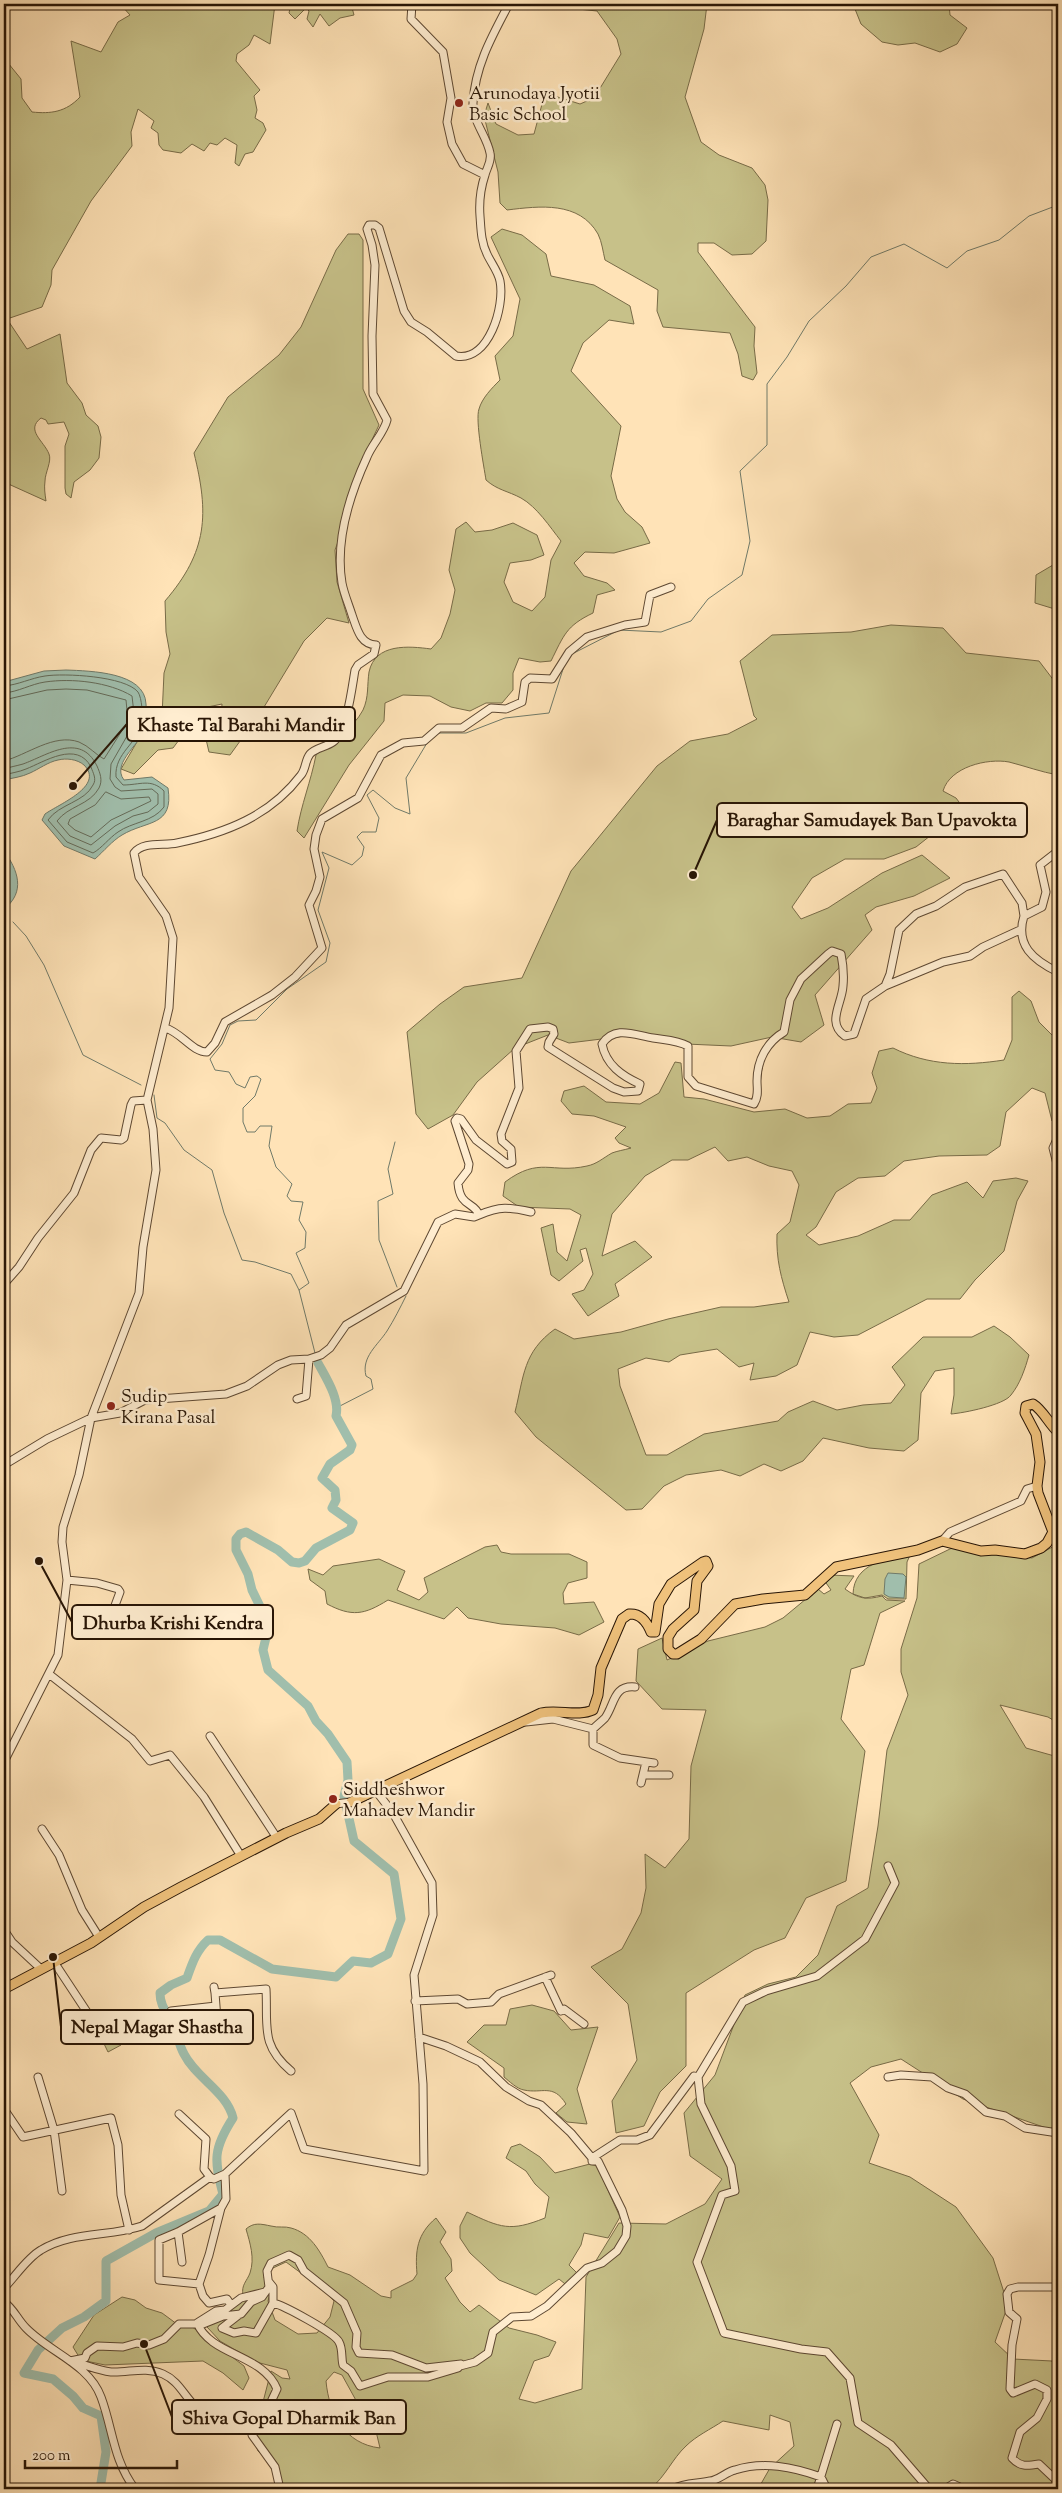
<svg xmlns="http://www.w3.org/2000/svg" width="1062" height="2493" viewBox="0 0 1062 2493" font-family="'Sorts Mill Goudy',serif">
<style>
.green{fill:#c7c189;stroke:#786b47;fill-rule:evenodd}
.water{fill:#a0beac;stroke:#707a69}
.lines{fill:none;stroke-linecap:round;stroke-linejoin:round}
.shore{stroke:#646a58;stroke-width:1}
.stream{stroke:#707a69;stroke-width:1}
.river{stroke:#a0beac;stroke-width:9}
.minor-casing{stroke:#5e4832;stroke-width:9}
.major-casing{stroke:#281505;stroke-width:11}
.minor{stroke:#ffedd0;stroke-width:7}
.major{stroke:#f0c27c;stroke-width:9}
.poi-dot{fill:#8f2418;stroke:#ffedd0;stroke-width:2}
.labels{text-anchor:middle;stroke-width:5;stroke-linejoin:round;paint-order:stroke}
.poi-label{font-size:18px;fill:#281505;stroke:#ffedd0;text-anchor:start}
.leader{fill:none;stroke:#281505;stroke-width:2}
.callout-dot{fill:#281505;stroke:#ffedd0;stroke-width:2}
.callout{fill:#ffedd0;stroke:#281505;stroke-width:2}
.callout-label{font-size:19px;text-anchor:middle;font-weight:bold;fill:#281505}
</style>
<rect width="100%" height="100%" fill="#ffe3b7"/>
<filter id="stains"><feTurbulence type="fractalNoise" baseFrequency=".004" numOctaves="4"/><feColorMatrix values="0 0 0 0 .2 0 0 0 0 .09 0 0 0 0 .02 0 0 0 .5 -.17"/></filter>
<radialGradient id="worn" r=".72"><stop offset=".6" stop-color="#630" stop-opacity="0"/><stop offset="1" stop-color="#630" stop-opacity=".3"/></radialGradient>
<!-- green -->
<path class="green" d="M122 4H275L270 44 254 35 249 45 237 54 236 61 260 90 254 96 257 110 255 118 263 123 266 130 253 152 245 154 239 166 235 163 237 145 225 138 217 145 210 143 204 151 192 144 181 153 163 150 159 145 158 133 151 128 154 121 138 109 131 132 132 146 91 201 52 270 51 285 42 307 7 319 27 349 60 334 67 383 82 403 86 415 98 426 101 437 99 458 90 470 74 482 71 498 66 494 65 488V446L69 434 64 422 48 424 46 420 41 418C25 430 44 441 49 454 52 461 45 473 45 481 44 488 45 494 46 501L4 482V58L21 79 22 98 32 112C51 114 66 112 80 97L71 41 101 52 118 22 130 15 121 5Z
M291 4H351L354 15 340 18 329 26 320 14 313 27 307 19 309 11 306 8 295 19 289 13Z
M573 4H707L704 29 685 97 701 142 719 155 752 168 765 185 768 200 766 241 752 254 732 255 714 243H698V252L755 327 754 346 757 373 753 380 742 376 738 354 730 333 663 327 657 311 658 290 605 260C603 252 602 242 598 234 579 201 540 206 507 210L500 203 498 172 484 116 488 103 496 124 518 135 534 134 545 93 580 104 594 98 621 54 617 39 597 11 578 9Z
M853 4H949L950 15 967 28 957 44 940 52 915 43 898 45 882 42 861 24Z
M502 229 522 235 546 254 551 276 594 285 630 306 634 324 609 320 583 343 571 371 621 426 611 476 617 499 625 512 642 527 650 543 614 553 585 552 574 563 584 576 607 583 615 590 597 595 593 613C566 626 564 635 551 661L540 662 519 658 513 673V690L502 703H486L470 711 451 707 430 696 403 695 385 703 384 721 349 765 304 838 297 831C301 805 311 781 316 755 332 741 353 729 363 710 369 697 367 685 369 672 375 643 409 646 431 649L441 638 450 614 455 590 449 570 456 529 466 522 475 532 492 530 513 523 537 535 544 555 531 560 510 563 504 582 513 602 532 611 545 597 551 560 561 541C550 527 537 507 521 498 508 491 497 490 486 480 484 467 475 420 479 409 482 398 492 388 500 380L495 356 513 336 520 299 491 237Z
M348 234H359L363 240V389L379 425 368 448 355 495 335 550 337 582 349 623 327 618 304 641 261 712 230 755 209 752 205 735 221 720 222 704 203 708 173 748 158 750 134 774 121 769 147 725 162 716 164 673 170 654 166 632 165 601C208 551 209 514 194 453L228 397 279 355 301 327 336 250Z
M1058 562V610L1035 603 1036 575Z
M891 625 943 628 966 653 1039 661 1058 686V775C1041 772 1025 766 1009 762 987 758 950 767 943 791L956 798 968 814 935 832 916 847 884 859H845L812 878 792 907 801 919 828 908 882 873 922 855 950 878 914 896 876 907 865 915 872 930 815 995 824 1025 801 1042 772 1037 731 1046 686 1044 634 1035 569 1043 548 1035 515 1048 477 1082 453 1115 428 1129 416 1114 407 1032 440 1004 464 987 522 978 571 871 657 766 690 741 728 734 757 719 754 716 740 661 772 635 851 632Z
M1019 991 1031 1001 1039 1022 1058 1041V1114L1052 1121 1045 1093 1032 1088 1006 1112 1000 1146 987 1155 939 1156 904 1161 885 1176 858 1178 836 1192 816 1227 806 1235 819 1245 858 1236 894 1220H910L932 1195 967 1182 983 1198 993 1181 1016 1178 1028 1181 1017 1201 1004 1251 975 1280 960 1299H927L858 1335 834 1337 810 1332 797 1365 776 1376 750 1380 754 1363 739 1367 717 1349 680 1355 669 1362 646 1358 618 1369 620 1386 646 1455H667L704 1434 778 1421 788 1412 813 1401 837 1410 863 1405 891 1403 905 1385 892 1367 923 1337H972L994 1326 1010 1337 1029 1355C1025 1369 1020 1384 1011 1395 1004 1405 964 1413 951 1414L954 1395V1368L935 1371 921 1393 918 1440 904 1451 869 1448 823 1438 803 1461 781 1471 764 1464 740 1476 721 1470 686 1475 664 1486 642 1509 626 1510 536 1437 515 1412C524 1376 523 1352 555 1329L574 1339 621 1332 668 1319 721 1307H754L789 1302C781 1278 776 1259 777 1234L790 1222 799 1185 792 1171 769 1166 747 1157 728 1161 715 1147 688 1160H672L645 1176 612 1214 602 1256 635 1241 652 1257 615 1284 619 1296 588 1316 572 1294 584 1290 593 1274 586 1248 580 1250 583 1261 559 1281 551 1275 541 1228 553 1224 557 1252 567 1261 581 1215 570 1209 519 1207 503 1196 505 1182C540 1156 551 1174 587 1166 597 1164 603 1158 612 1153 617 1151 624 1150 631 1148L619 1143 615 1138 626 1127 594 1116 572 1114 561 1101 564 1091 584 1086 606 1102 640 1104 659 1093 675 1062 681 1063 684 1097 704 1099 754 1112 785 1109 807 1118 830 1116 848 1104 871 1103 877 1088 872 1073 879 1051 893 1048C929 1066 965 1066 1004 1060L1012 1040V997Z
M1058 1544V1723L1048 1717 1000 1705 1026 1748 1058 1757V2129H1049L963 2099 901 2059 871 2067 850 2083 879 2135 869 2163 910 2177 956 2207 993 2258 1008 2305 995 2342 1013 2359 1052 2361 1058 2375V2489H758L770 2468 794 2446 790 2422 770 2415 769 2430 723 2421C711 2429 696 2436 686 2446 672 2459 666 2476 650 2489H276L275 2467 258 2451 249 2427 263 2402 271 2371 282 2378 290 2379 287 2370 256 2362 220 2341 207 2327 208 2324 223 2318 243 2295C241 2285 247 2281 250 2273 255 2258 250 2243 246 2229 254 2222 261 2224 271 2226 278 2228 285 2226 291 2228 310 2233 320 2251 328 2267L350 2275 381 2296 391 2298V2291L413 2280 417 2274C415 2251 417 2234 436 2218L446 2232 440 2242 451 2259 452 2271 445 2278 460 2302 470 2312 479 2305 509 2328 537 2335 556 2342 549 2356 534 2361 519 2399 535 2403 582 2389 586 2277 619 2223 666 2224 705 2204 722 2179 690 2156 684 2113 715 2075 745 1995 768 1984 796 1977 818 1955 837 1906 868 1888 878 1826 887 1750 908 1695 901 1672V1649L917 1598 919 1564 952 1548 1032 1558ZM286 2262 320 2287 334 2301 330 2317 317 2333 298 2334 275 2320 268 2301 270 2293 264 2277 273 2268ZM334 2372 342 2375 358 2404 374 2423 380 2448C345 2444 329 2414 326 2381Z
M497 1545 501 1552 511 1554H569L587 1562V1578L568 1583 563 1593 564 1604 594 1602 604 1622 579 1635 555 1628 501 1624 468 1618 457 1607 444 1619 388 1600C364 1615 352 1617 327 1604L325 1591 310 1580 308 1569 323 1575 333 1566 379 1559 405 1571 397 1590 419 1600 428 1592 424 1578 485 1547Z
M911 1553 907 1562 906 1599H888L882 1595 865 1598 853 1594C854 1563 887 1559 911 1553Z
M829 1575 854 1576 845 1589C859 1599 866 1600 882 1596L886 1600 905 1601 880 1613 864 1665 851 1669 841 1719 865 1751 846 1881 806 1898 785 1938 754 1950 686 1993V2066L660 2092 644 2126 616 2133 612 2101 637 2060 628 2004 591 1967 622 1949 641 1913 646 1888 645 1854 665 1868 689 1839 691 1766 706 1710 662 1709 636 1681 638 1649 662 1638 667 1660 708 1641 765 1627 783 1618 818 1589 824 1594 831 1590 824 1580Z
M532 2005 554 2011 571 2030 598 2027 577 2089 587 2124 567 2122 556 2113 566 2104C553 2083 542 2094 524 2090 517 2089 509 2081 504 2077V2068L467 2042 484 2025H506L510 2009Z
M110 2014 121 2036 118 2038 121 2045 108 2052 93 2021Z
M520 2144 540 2157 555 2173 590 2164 597 2166 620 2217 608 2238 584 2233 581 2245 569 2265 582 2278 570 2288 559 2279 536 2295 499 2280 470 2253 460 2238V2226L467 2212C501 2228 510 2232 545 2218L549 2197 535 2184 526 2171 506 2158 511 2147Z
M122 2297 135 2300 146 2308 162 2313 181 2327 191 2326 244 2366 249 2378 243 2390 223 2373 203 2361 105 2365 81 2360 73 2347 94 2315Z"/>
<!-- water -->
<path class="water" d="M66 670C91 671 145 672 146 704 146 711 148 718 147 724 145 741 110 762 124 780L152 777 168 788C174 827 147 820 122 835 112 841 104 851 95 859L64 846 42 820 45 814C59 804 105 786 84 765 77 759 66 758 58 760 48 762 39 769 30 773 22 777 12 778 4 780V682L44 671Z
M4 851C18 870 26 892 4 909Z
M888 1573 903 1574 906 1577 904 1598 889 1597 884 1594 885 1579Z"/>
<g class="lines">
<!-- shore -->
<path class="shore" d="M4 686C18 685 31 678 45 676 64 673 125 676 138 692 142 698 143 716 142 723 139 742 114 753 116 777L123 785C140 785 151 778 164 791V807C153 822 132 822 118 832 109 838 102 848 93 853L67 842 48 820C59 804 85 802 93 785 97 779 93 773 91 767 77 740 44 762 26 769 19 772 11 773 4 775
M4 693C18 692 31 684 45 682 72 678 109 682 132 696L135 722 111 764 110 779 115 787 121 791 152 789 158 794V804L148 812 133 816 115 826 91 845 70 836 57 821C68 806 90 805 99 788 103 780 100 773 97 766 80 731 46 756 23 764 16 766 10 767 4 769
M4 700 47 690 66 689 87 690 126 700 128 721 104 759C96 755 89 746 79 742 54 733 27 755 4 761
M106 792 121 799 149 797 151 801 111 820 91 837 75 830 68 824 70 819 95 805Z"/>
<!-- stream -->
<path class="stream" d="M1058 170 1056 189 1058 200
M572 654 619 630 661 632 691 621 708 599 742 575 750 541 740 471 767 445V384L787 357 809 321 846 286 871 257 904 244 947 268 967 251 999 240 1029 216 1058 205
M438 733H466L505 718 549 713 564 666
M13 922 26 936 44 965 83 1055 141 1085
M154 1095 157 1118 165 1123 184 1150 212 1170 224 1213 242 1260 255 1262 291 1274 299 1290
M395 1142 388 1169 393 1194 378 1201 379 1240 397 1287
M315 1353 299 1290 309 1283 296 1253 305 1248 306 1232 299 1220 303 1202 291 1201 287 1196 292 1184 276 1167 269 1146 272 1126H260L255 1132H247L243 1122V1108L255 1096 261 1079 257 1076 250 1077 245 1088 236 1084 229 1072 215 1070 210 1059 222 1044 230 1025 238 1021 256 1020 287 989 326 962 330 943 318 910 329 868 322 852 352 865 362 856 364 847 357 837 362 832H376L379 818 367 795 373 790 395 808 410 814 406 778 427 743
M338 1407 373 1389 371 1379 366 1376C361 1357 378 1345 387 1331 394 1320 400 1308 406 1296"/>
<!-- river -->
<path class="river" d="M100 2489 106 2452 101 2416 83 2408 73 2396 53 2379 24 2373 38 2350 62 2328 84 2317 106 2301V2261L156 2233 209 2211 223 2194C214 2160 213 2149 233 2118 227 2092 196 2078 184 2054 179 2045 177 2034 173 2025 168 2013 160 2007 160 1993L171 1985 187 1978C192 1964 196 1951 208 1940H220L272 1969 336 1977 353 1961 371 1963 388 1954 401 1919 394 1874 354 1841 344 1796 348 1780 347 1762 328 1734 316 1721 308 1706 268 1670 263 1650 269 1625 252 1590 248 1574 236 1550V1539L240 1534 246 1532 278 1550 292 1562 299 1563 305 1561 316 1548 350 1530 353 1523 332 1508 336 1500 335 1490 322 1478 330 1464 350 1450 352 1445 336 1416C340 1399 326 1378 318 1363"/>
<!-- minor casing -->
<g class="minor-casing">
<path id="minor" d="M412 4 411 19 443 52 451 98 447 122 452 144 463 164 485 175
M1058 851 1040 865 1046 892 1042 907 1024 916C1015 945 1033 960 1058 972
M1020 930 983 947 970 956 943 962 885 986 890 974 899 930 916 914 936 906 965 887 1003 874 1022 903 1024 916
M165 1028C181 1032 192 1052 207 1052L215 1043 225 1022 272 995 295 977 322 948 309 905 316 891 320 877 314 849 316 835 322 819 358 798 381 755 403 743 424 741 439 728H462L491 708 506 709 522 702 525 682 530 678 552 679 569 652 587 637 625 625 645 622 650 595 671 587
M1058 1137 1053 1148 1058 1168
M479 1215C500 1206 509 1207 531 1212
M4 1284 19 1267 38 1238 74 1193 91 1150 101 1138 121 1140 124 1138 131 1105 133 1101 147 1100
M297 1399 306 1396 309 1359
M4 1465 47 1439 91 1418 120 1413 145 1400 226 1394 247 1386 278 1365 291 1360 309 1359 321 1355 330 1348 346 1325 404 1291 438 1222 455 1214 474 1217 479 1215C474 1201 460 1208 458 1183L468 1170 469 1164 455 1121 457 1118 461 1119 476 1140 507 1164 512 1162 511 1149 502 1141 501 1134 519 1088 516 1051 530 1029 548 1027 553 1029 554 1034 549 1042 548 1047 613 1088 624 1092 638 1091 640 1084C622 1076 606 1065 602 1044 615 1025 634 1035 653 1038 665 1040 677 1040 688 1046V1077L696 1086 754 1104C759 1096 757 1089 757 1081 757 1060 767 1042 784 1032L790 1000 801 979 828 954 832 951 841 954C843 964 844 976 843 986 842 1004 826 1023 845 1036L854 1034 866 999 885 986
M942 1541 950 1532 1021 1501 1027 1489 1037 1486
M67 1580 97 1583 118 1589 120 1592 107 1627
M49 1674 132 1739 150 1761 170 1755 204 1797 241 1856
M526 1722 553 1719 593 1729V1745L620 1758 654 1763
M593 1729C597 1725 601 1722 605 1718 615 1704 613 1685 635 1687
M210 1736 277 1838
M4 1762 58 1655 67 1580 62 1542 63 1527 79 1475 91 1418 139 1293 143 1247 156 1170 153 1129 147 1100 169 1008 173 938 166 916 139 877 134 853C143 841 164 846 177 843 226 833 270 816 301 775 306 769 305 760 310 754 315 748 326 747 333 742 347 732 352 687 355 670L358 665 374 654 376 645C360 644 357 629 352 615 349 605 344 594 342 583 335 541 350 494 367 457 372 444 384 433 387 420L373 394 372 336 375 265 372 245 367 229 369 225H375L379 228 404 311 411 322 427 332 456 356C489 362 505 306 500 281 498 271 491 263 487 254 481 242 481 229 480 216 479 203 481 187 485 175 487 167 492 161 490 153 487 136 472 121 473 103 475 66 492 36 509 4
M643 1775H669
M641 1783 646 1762
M336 1804 351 1802
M42 1829 59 1855 82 1910 99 1937
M888 1866 895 1883 865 1939 817 1976 766 1991 743 2002 698 2077 701 2104 731 2166 735 2191 722 2195 697 2262 724 2333 801 2349 827 2352 850 2378 858 2423 891 2445 929 2489
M4 1930 12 1942 41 1969
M54 1962 87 2012
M545 1977 561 2011 564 2009 584 2024
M214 1987 215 1993 266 1989C268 2026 260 2045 291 2071
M215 1993 217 2019
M415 2001 458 1999 467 2004 491 2002 499 1994 551 1975
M171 2011 216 2006
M419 2037 446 2046 480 2062 506 2087 529 2101 541 2105 571 2133 592 2158
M38 2077 54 2130 62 2191
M888 2077 901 2075 932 2077 948 2088 965 2094 986 2112 1005 2116 1025 2128 1058 2133
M4 2109 23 2137 111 2118 118 2145 121 2195 129 2230
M179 2114 206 2139 204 2169 210 2177
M221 2208 178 2232 159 2240V2280L199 2284 209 2255 221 2208 226 2199 225 2174
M178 2232 182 2262
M269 2282 273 2287V2303
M199 2284 203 2296 209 2303 227 2299 231 2305
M1058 2287H1018L1010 2289 1007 2294 1009 2312 1017 2319 1012 2345 1010 2389 1013 2393 1035 2384 1047 2390V2399L1037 2418 1020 2432 1012 2458C1020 2467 1027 2466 1039 2464L1058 2482
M4 2288C15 2277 27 2258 41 2250 72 2231 109 2237 142 2226L210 2177 214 2179 225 2174 291 2113 304 2149 424 2171 423 2084 414 1975 433 1915 432 1883 393 1813 376 1791
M265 2292 241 2298 225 2310 216 2311 197 2323C211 2356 263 2354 277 2389L270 2404 253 2429 252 2435 275 2467 280 2489
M4 2302C14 2309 17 2319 26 2328 49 2352 89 2364 101 2397 113 2429 113 2460 135 2489
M240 2314 222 2328 234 2333 244 2331 256 2333 273 2303C283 2305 335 2333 339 2342 343 2349 341 2358 343 2365L351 2371 360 2386 388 2377H428L458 2368 461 2364 426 2368 392 2355 359 2353 356 2347 357 2333 344 2303 304 2271 298 2260 289 2255 271 2263 267 2271 269 2287 262 2297 251 2302 241 2314 223 2316 203 2324H179L164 2339 149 2345 137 2343 123 2347 97 2346 87 2353 85 2358 70 2361C84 2364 96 2370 111 2372 129 2373 145 2366 163 2374 179 2381 184 2396 196 2407 212 2420 234 2423 253 2429
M460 2366 475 2362 488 2353 493 2332 512 2317 531 2316 547 2306 587 2268 602 2263 617 2251 626 2236 627 2226 622 2210 598 2161H592V2158L620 2140H637L650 2135 694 2076 698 2077
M673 2489C685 2482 697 2484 710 2481 719 2480 726 2472 735 2470 764 2461 793 2467 821 2477L827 2489
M817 2489 837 2424
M945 2489 953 2484 964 2489"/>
</g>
<!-- major casing -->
<g class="major-casing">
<path id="major" d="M351 1802 541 1713C558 1709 578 1717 593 1710L598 1695 601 1668 622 1619 629 1614C641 1613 647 1622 651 1632H655L659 1604 671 1584 703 1562 706 1561 708 1566 697 1581 694 1610 673 1629 668 1637V1649L673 1654H677L701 1639 735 1604 763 1599 805 1595 836 1567 918 1550 942 1541 981 1551 995 1550 1025 1554 1041 1548 1047 1543 1053 1532 1038 1493 1037 1486 1040 1462 1036 1434 1025 1413 1026 1406 1033 1404C1043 1410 1049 1424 1058 1432
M4 1989 91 1943 144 1907 181 1887 286 1833 319 1819 336 1804"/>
</g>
<!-- minor -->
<use href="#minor" class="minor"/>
<!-- major -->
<use href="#major" class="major"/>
</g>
<!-- markers -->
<g class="poi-dot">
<circle cx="459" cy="103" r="5"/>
<circle cx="111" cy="1406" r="5"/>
<circle cx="333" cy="1799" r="5"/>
</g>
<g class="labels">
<!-- poi labels -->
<g class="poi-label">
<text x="469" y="99">Arunodaya Jyotii<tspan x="469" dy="21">Basic School</tspan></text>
<text x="121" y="1402">Sudip<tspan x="121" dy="21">Kirana Pasal</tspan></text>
<text x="343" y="1795">Siddheshwor<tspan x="343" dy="21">Mahadev Mandir</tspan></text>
</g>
</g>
<!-- callouts -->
<path class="leader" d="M73 786L127 724M693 875L717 820M39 1561L72 1622M53 1957L61 2027M144 2344L172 2417"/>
<g class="callout-dot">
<circle cx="73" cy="786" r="5"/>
<circle cx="693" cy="875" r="5"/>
<circle cx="39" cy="1561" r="5"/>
<circle cx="53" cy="1957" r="5"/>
<circle cx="144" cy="2344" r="5"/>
</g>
<g class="callout">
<rect x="127" y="707" width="228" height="34" rx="5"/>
<rect x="717" y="803" width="310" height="34" rx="5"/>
<rect x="72" y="1605" width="201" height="34" rx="5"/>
<rect x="61" y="2010" width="192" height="34" rx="5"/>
<rect x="172" y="2400" width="234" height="34" rx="5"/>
</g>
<g class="callout-label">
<text x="241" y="731">Khaste Tal Barahi Mandir</text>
<text x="872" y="826">Baraghar Samudayek Ban Upavokta</text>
<text x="173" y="1629">Dhurba Krishi Kendra</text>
<text x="157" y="2033">Nepal Magar Shastha</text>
<text x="289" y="2424">Shiva Gopal Dharmik Ban</text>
</g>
<!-- margin -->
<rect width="1062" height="2493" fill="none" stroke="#ffe3b7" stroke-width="20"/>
<rect x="5" y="5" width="1052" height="2483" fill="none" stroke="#281505" stroke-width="2.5"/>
<rect x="10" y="10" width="1042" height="2473" fill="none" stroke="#281505"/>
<!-- scale -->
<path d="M25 2460v8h152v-8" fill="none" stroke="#281505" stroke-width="2.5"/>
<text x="32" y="2460" font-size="15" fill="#281505" stroke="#ffedd0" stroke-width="4" paint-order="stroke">200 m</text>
<rect width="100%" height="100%" filter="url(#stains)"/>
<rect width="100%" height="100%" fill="url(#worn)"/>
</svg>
